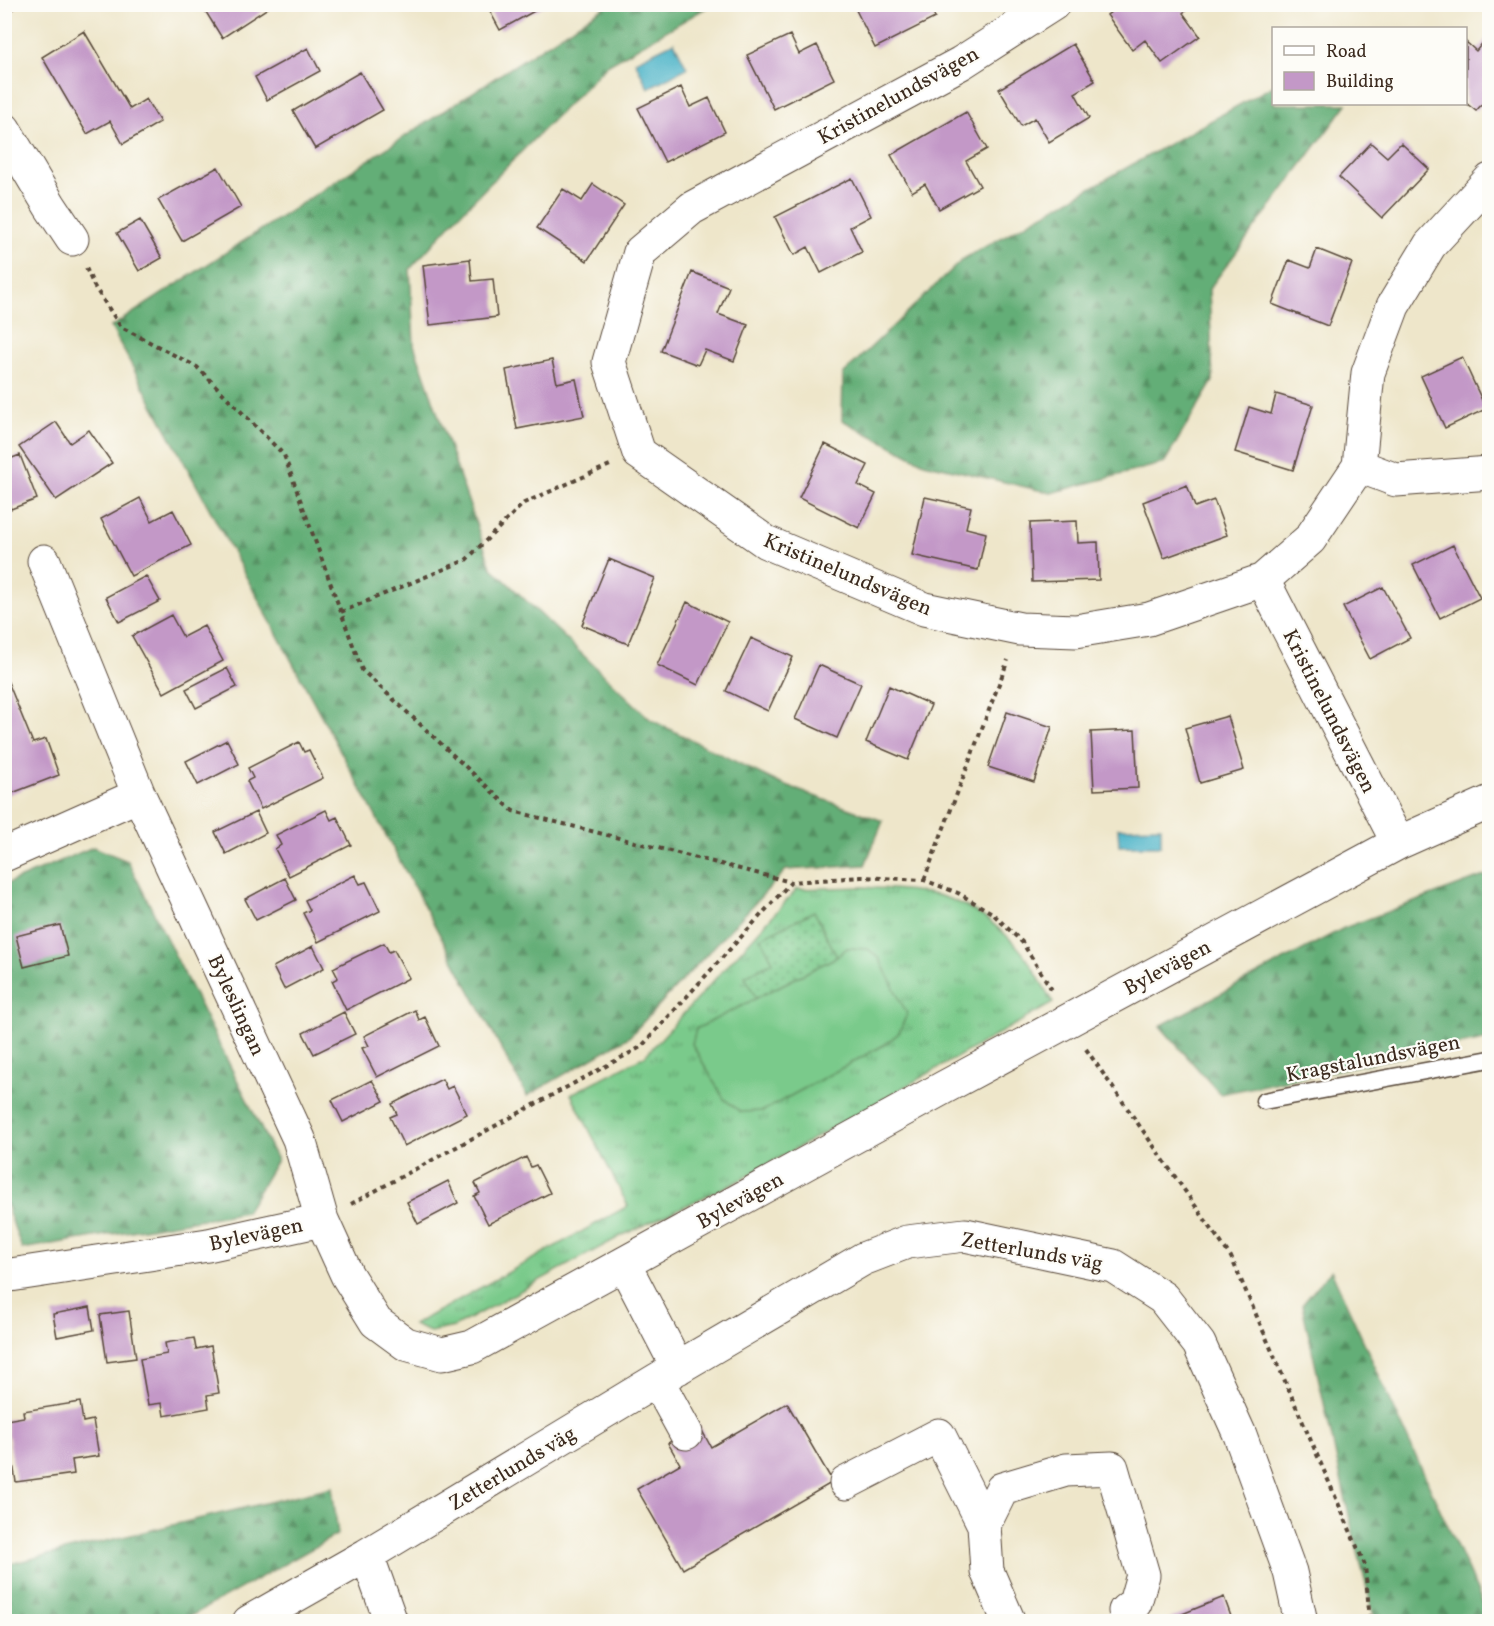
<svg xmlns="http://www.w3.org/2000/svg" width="1494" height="1626" viewBox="0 0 1494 1626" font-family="Vollkorn,serif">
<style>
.grass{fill:url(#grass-tufts);stroke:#5a7a54;stroke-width:1.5}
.forest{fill:url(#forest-firs);stroke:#4f6c4a;stroke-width:1.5}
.park{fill:url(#park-dots);stroke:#5a7a54;stroke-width:1.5}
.garden{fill:#7aca8b;stroke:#5a7a54;stroke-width:1.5}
.water{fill:#49b2c7;stroke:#426e72;stroke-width:1.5}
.building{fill:#c398c7}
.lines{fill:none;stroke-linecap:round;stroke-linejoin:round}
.lane-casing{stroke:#564638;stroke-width:19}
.street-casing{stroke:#564638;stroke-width:35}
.path{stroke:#564638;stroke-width:4;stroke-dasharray:4.5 4.5;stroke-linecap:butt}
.lane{stroke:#fff;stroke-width:16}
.street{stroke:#fff;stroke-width:33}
.labels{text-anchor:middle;stroke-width:4.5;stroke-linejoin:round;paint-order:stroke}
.street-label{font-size:21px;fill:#3b2a1e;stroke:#fdfcf7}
</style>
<defs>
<pattern id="grass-tufts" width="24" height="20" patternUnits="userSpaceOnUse" patternTransform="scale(1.5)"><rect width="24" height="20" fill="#7aca8b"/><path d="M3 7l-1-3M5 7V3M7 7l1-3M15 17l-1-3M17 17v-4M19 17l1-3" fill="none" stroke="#65a471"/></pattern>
<pattern id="forest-firs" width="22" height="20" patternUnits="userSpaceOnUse" patternTransform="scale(1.5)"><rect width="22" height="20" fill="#63ae77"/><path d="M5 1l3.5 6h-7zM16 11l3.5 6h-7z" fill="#538e61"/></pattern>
<pattern id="park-dots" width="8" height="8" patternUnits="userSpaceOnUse" patternTransform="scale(1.5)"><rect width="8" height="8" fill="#7aca8b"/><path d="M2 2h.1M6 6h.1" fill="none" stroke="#65a471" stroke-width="1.8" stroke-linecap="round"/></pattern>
</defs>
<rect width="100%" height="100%" fill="#fdfcf7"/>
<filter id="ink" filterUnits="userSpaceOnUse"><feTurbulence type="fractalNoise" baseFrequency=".0167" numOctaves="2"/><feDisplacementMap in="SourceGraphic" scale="12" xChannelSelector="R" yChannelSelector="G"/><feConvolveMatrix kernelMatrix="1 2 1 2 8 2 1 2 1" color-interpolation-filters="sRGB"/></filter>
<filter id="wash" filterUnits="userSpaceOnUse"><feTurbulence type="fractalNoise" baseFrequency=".008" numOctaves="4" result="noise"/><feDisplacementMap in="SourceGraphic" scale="24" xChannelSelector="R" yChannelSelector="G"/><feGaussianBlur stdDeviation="1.35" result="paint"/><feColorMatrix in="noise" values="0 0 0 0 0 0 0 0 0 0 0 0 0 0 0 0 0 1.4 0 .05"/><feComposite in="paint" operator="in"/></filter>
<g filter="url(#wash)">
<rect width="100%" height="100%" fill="#eee6ca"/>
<!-- grass -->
<path class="grass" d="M863 887C884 889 906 889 927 893 959 898 991 919 1013 942 1030 959 1041 983 1053 1003L742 1179 623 1235 454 1327 430 1332 413 1325 628 1206 571 1094 645 1056 797 889Z"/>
<!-- forest -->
<path class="forest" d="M609 4 711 5 607 65 458 216 410 269 414 345 491 567 651 720 781 784 883 821 865 865 786 870 629 1037 527 1096 111 327Z
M1273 86 1274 104H1347L1209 289 1213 381 1164 463 1051 493 924 463 842 420 843 374 963 259Z
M93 847 128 861 277 1160 246 1212 22 1249 4 1199V885Z
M1489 874V1039L1220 1094 1160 1026 1344 928Z
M1331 1270 1489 1617V1621H1375L1351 1524 1302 1305Z
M332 1487 338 1534 182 1621H5V1565Z"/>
<!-- park -->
<path class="park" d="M814 911 837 957 756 998 745 976 773 962 761 938Z"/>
<!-- garden -->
<path class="garden" d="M847 948 868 949 879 958 907 1014 899 1033 884 1045 763 1111 741 1112 724 1099 692 1044 696 1029 837 957Z"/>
<!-- water -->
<path class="water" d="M674 42 687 68 648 88 635 61Z
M1161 827V846H1119L1118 828Z"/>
<g id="blocks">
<!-- building -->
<path class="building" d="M4 4H16L17 7 4 14Z
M201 4H274L222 38Z
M486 4H547L500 30Z
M853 4H929L935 18 875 48Z
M1122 4H1194L1183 13 1200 36 1162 63 1145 40 1132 50 1107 15Z
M84 31 130 109 146 99 160 122 123 144 110 121 87 134 42 57Z
M1490 34V95L1476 111 1466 103V42L1476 51Z
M790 35 799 54 817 45 834 79 774 109 747 55Z
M1073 44 1095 81 1075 93 1089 118 1049 142 1035 118 1021 126 999 89Z
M308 48 320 71 267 100 255 77Z
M360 72 383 110 315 149 293 111Z
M681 87 690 107 709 98 725 132 665 162 638 108Z
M966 112 987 149 966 161 980 186 939 209 925 184 912 192 891 155Z
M1371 143 1387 157 1401 143 1429 169 1382 218 1339 177Z
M218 167 241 207 182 241 158 200Z
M852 178 871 216 850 227 862 252 821 273 808 247 794 255 775 217Z
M593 184 624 205 587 261 537 228 563 189 582 201Z
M140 220 162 258 139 271 117 233Z
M1317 249 1352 263 1328 326 1272 304 1289 260 1310 268Z
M470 259 472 281 493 279 497 317 430 325 423 265Z
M692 272 729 287 718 314 748 325 734 361 705 350 698 365 661 351Z
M1462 357 1486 409 1445 428 1421 376Z
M552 360 557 383 576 379 584 416 517 429 506 370Z
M1276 394 1313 405 1293 470 1235 452 1249 407 1271 414Z
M56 422 70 443 89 430 112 463 56 500 19 447Z
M825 444 868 465 858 485 876 494 859 528 799 498Z
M20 455 37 499 11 509 4 493V461Z
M1187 485 1195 507 1214 500 1227 535 1164 558 1143 502Z
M925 497 971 507 966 528 986 533 978 570 912 555Z
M140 498 152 521 173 510 191 545 131 576 101 519Z
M1077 521 1078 543 1098 542 1099 580 1032 582 1030 523Z
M1453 545 1480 598 1440 618 1413 565Z
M609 559 655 578 628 644 582 625Z
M146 576 160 601 119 622 106 597Z
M1383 587 1410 638 1370 659 1343 607Z
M687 602 728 622 698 685 657 665Z
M171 615 183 637 204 626 223 661 164 693 132 636Z
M751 638 793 657 768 711 726 691Z
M819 665 861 684 837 738 795 719Z
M227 668 237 687 196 708 186 689Z
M8 682 33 743 46 739 59 775 7 795 4 787V684Z
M889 686 931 705 908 760 866 742Z
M1007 712 1052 727 1034 782 988 767Z
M1228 716 1244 770 1200 783 1185 728Z
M1135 730 1138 788 1094 790 1091 732Z
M227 740 239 764 198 785 186 761Z
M299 742 304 752 309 750 323 778 261 809 247 781 253 778 248 768Z
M326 810 331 820 337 817 351 845 289 876 275 849 281 845 276 835Z
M256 812 266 833 226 854 215 832Z
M355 875 360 884 366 882 380 911 318 942 303 913 310 910 305 900Z
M285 878 296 900 256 920 245 899Z
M60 925 68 956 24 967 16 936Z
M384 943 389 952 394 950 409 978 346 1010 332 981 338 978 333 968Z
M313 946 324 968 284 989 273 967Z
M415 1010 419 1020 425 1017 439 1046 377 1077 362 1048 369 1046 364 1036Z
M344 1012 355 1034 314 1054 303 1033Z
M442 1079 447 1089 453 1086 467 1114 404 1146 390 1117 397 1114 392 1104Z
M372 1080 384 1101 343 1122 332 1100Z
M526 1157 531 1167 536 1165 550 1193 488 1224 474 1196 480 1193 475 1183Z
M448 1181 458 1203 418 1224 407 1202Z
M90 1307 94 1330 57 1337 53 1314Z
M129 1311 136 1358 107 1362 100 1315Z
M194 1338 196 1349 211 1346 219 1393 207 1395 209 1408 164 1416 162 1403 148 1405 140 1359 167 1354 165 1343Z
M80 1402 83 1422 93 1420 99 1456 72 1460 74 1474 16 1482 6 1420 24 1417 23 1411Z
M787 1403 833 1482 683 1569 637 1489 680 1464 668 1443 699 1425 711 1447Z
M1224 1597 1233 1622H1165V1621Z"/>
</g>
</g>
<g filter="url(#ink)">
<use href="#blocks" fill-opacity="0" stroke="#564638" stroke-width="1.5"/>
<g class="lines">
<!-- lane casing -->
<g class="lane-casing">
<path id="lane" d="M1264 1101 1490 1059"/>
</g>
<!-- street casing -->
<g class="street-casing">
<path id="street" d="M1053 4 961 63 692 208 640 252 609 362 639 453 766 542 924 609 1020 629 1076 631 1149 619 1263 580
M4 129 50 206 72 239
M1359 466 1368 373 1393 306 1430 245 1490 180
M139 795 299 1139 322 1220
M1398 843 1263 580 1310 539 1359 466 1396 480 1490 473
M4 855 139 795 44 561
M624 1264 678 1368
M4 1276 208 1245 322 1220 347 1275 376 1322 406 1344 442 1354 472 1347 943 1088 1398 843 1490 802
M657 1380 686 1433
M846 1483 939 1435 984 1525
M249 1622 367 1555
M391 1622 367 1555 657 1380 863 1259 907 1242 965 1235 1113 1266 1163 1298 1199 1344 1240 1435 1290 1572 1301 1622
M1009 1622 987 1571 984 1525 1002 1489 1066 1470 1112 1468 1143 1575 1135 1603 1125 1611 1129 1622"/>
</g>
<!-- path -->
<path class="path" d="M86 268 94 286 121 327 197 367 284 455 362 670 513 811 791 882
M341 612 466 560 524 503 610 465
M924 880 1008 660
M1086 1049 1231 1257 1365 1565 1370 1622
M351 1204 641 1047 791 882 861 877 924 880 958 893 992 913 1022 942 1052 990"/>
<!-- lane -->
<use href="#lane" class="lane"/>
<!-- street -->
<use href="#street" class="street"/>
</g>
</g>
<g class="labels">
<!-- street labels -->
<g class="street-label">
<text transform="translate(898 95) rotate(-29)" y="7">Kristinelundsvägen</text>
<text transform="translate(848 574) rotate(23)" y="7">Kristinelundsvägen</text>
<text transform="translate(1330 711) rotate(63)" y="7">Kristinelundsvägen</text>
<text transform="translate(1167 967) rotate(-28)" y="7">Bylevägen</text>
<text transform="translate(237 1005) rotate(65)" y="7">Byleslingan</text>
<text transform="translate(1373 1058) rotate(-11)" y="7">Kragstalundsvägen</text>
<text transform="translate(740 1200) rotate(-29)" y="7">Bylevägen</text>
<text transform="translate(256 1234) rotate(-12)" y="7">Bylevägen</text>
<text transform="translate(1032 1251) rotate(10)" y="7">Zetterlunds väg</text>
<text transform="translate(512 1468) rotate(-31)" y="7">Zetterlunds väg</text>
</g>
</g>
<!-- margin -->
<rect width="1494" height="1626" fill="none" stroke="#fdfcf7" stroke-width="24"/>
<!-- legend -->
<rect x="1272" y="27" width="195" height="78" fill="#fdfcf7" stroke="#afa8a0" stroke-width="1.5"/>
<rect x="1284" y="46" width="30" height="9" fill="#ffffff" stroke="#afa8a0" stroke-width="1.5"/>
<text x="1326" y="57" font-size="18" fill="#3b2a1e">Road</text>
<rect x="1284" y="72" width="30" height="18" fill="#c398c7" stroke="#afa8a0" stroke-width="1.5"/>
<text x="1326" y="87" font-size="18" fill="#3b2a1e">Building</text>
</svg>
